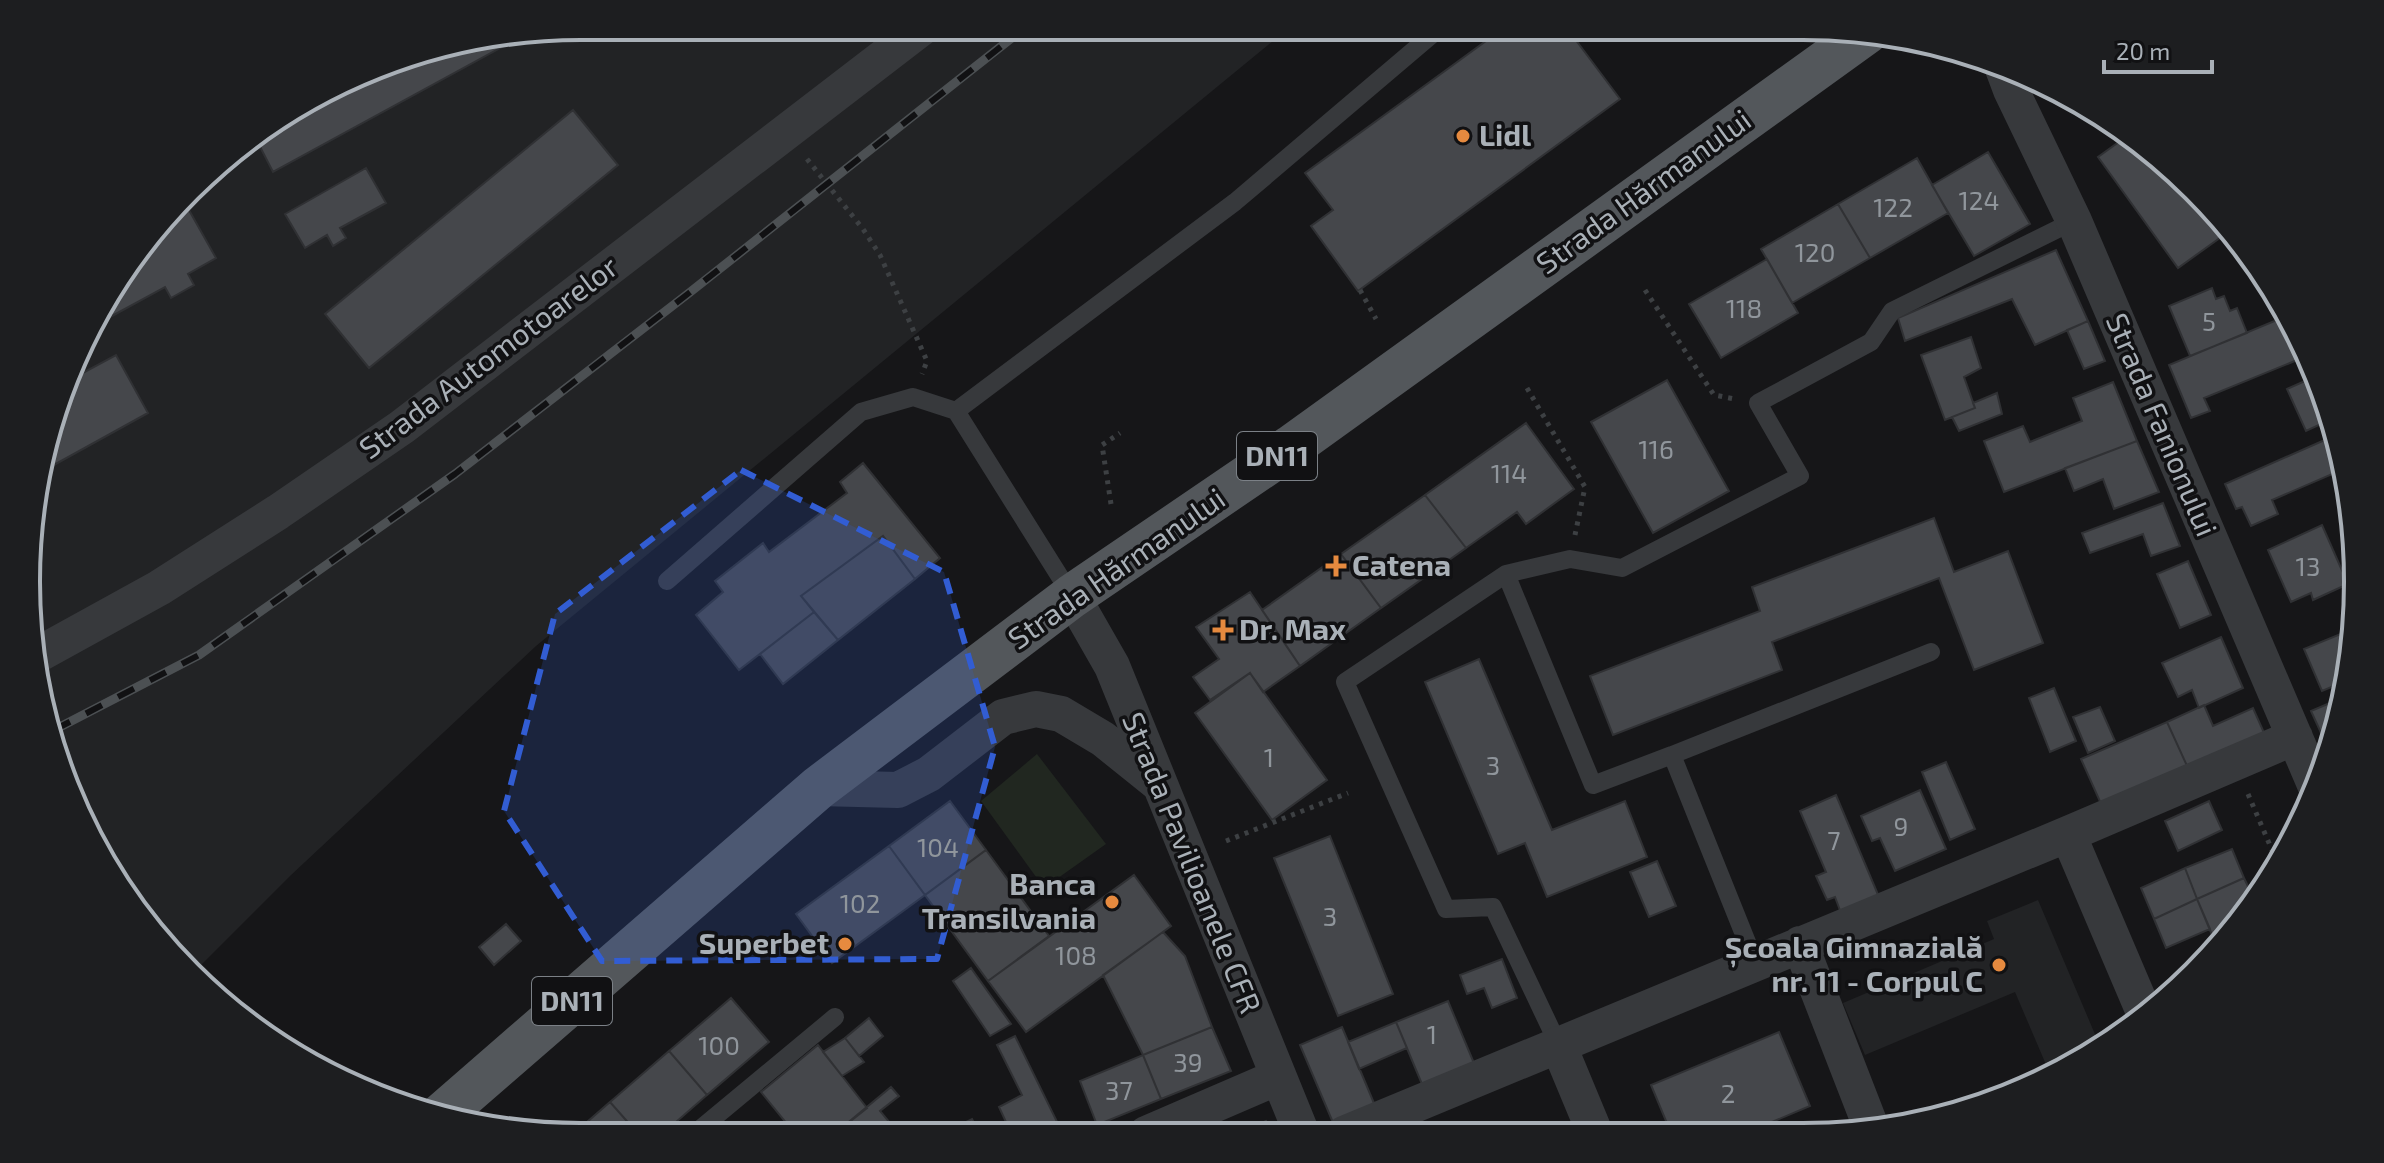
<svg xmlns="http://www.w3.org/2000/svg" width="2384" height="1163" viewBox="0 0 2384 1163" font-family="'Exo 2',sans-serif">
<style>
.built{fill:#222325}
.green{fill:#212720}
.building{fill:#45474b;stroke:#303134;stroke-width:2}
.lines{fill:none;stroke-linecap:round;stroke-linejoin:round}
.path{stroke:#3d4043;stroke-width:5;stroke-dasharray:4 6;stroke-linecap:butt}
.lane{stroke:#37393c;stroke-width:18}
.street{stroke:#37393c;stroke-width:36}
.primary{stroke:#53575b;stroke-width:44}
.rail-casing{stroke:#4c5053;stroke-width:9}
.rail{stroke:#111113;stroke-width:6;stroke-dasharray:18;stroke-linecap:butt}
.marked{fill:#325dd3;fill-opacity:0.2;stroke:#325dd3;stroke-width:6;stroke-dasharray:16 10;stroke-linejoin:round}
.poi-dot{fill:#e68a3f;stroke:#111113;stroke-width:3}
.labels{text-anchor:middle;stroke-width:7;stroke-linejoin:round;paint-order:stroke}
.number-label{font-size:26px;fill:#90969c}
.shield{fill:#111113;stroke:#7b8086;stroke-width:2}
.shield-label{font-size:28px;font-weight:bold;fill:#a9b0b7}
.poi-label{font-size:30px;font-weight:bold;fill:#a9b0b7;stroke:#111113;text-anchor:start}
.street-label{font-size:30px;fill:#a9b0b7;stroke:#111113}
.rim{fill:none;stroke:#a9b0b7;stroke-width:4}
</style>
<rect width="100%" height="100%" fill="#161618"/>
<!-- built -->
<path class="built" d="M582 26 1290 27 536 646 290 876 191 975 83 827 31 654 37 473 68 369 119 273 243 141 402 56Z
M2038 900 2100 1046 2050 1074 2015 992 1865 1055 1843 1003 1994 939 1987 921Z"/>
<!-- green -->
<path class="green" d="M1037 754 1106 844 1044 888 981 801Z"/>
<!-- building -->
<path class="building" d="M1482 27H1566L1620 99 1358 291 1311 226 1333 210 1305 173 1490 38Z
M522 36 273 172 254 135 403 56Z
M573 110 618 165 369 368 325 314Z
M2130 134 2140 141 2220 215 2231 230 2178 268 2098 157Z
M1988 152 2030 224 1974 256 1932 185Z
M1917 158 1948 213 1870 258 1838 204Z
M366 168 386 203 340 228 346 238 333 246 327 235 305 248 285 214Z
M185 203 216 258 188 274 194 285 171 298 165 287 112 316 109 310 96 318 119 273 138 253 145 249 144 247Z
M1838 204 1870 258 1792 303 1761 249Z
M2056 250 2088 321 2035 345 2012 299 1905 341 1898 318Z
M1767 259 1798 313 1721 358 1689 304Z
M2212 288 2216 299 2224 296 2230 311 2237 308 2247 333 2190 356 2169 306Z
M2289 315 2307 356 2204 398 2210 411 2191 418 2169 365Z
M2088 321 2105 361 2084 369 2067 330Z
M1971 337 1981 368 1964 377 1975 408 1945 420 1921 355Z
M116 355 148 413 43 471 47 478 36 484 37 473 64 383Z
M2316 376 2328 403 2332 419 2306 431 2287 389Z
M1667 380 1729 491 1653 533 1591 422Z
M2113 382 2137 441 2004 492 1984 441 2023 426 2030 442 2082 421 2073 398Z
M1997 393 2002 414 1959 431 1952 417 1975 408 1973 403Z
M1526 423 1574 489 1526 524 1517 512 1466 548 1425 495Z
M2336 435 2344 469 2272 500 2278 514 2251 526 2242 507 2236 509 2225 484Z
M2137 441 2159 492 2114 509 2103 479 2074 491 2065 468Z
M863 463 940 558 915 579 883 536 801 596 814 612 739 670 696 615 723 592 715 581 763 543 769 552 847 493 840 482Z
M1425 495 1466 548 1381 608 1341 554Z
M2163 503 2180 546 2151 556 2143 534 2090 553 2082 533Z
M1934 518 1954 572 2008 551 2043 643 1974 670 1939 578 1772 642 1782 670 1613 735 1590 676 1760 611 1752 587Z
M2322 525 2348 584 2313 600 2311 593 2291 602 2268 550Z
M883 536 915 579 838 640 801 596Z
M1341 554 1381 608 1300 666 1262 610Z
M2188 561 2211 615 2180 628 2157 574Z
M1250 592 1300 666 1263 692 1250 673 1210 700 1193 677 1219 659 1196 627Z
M814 612 838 640 783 684 760 654Z
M2355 628 2346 681 2322 691 2304 649Z
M2221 637 2243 688 2199 708 2192 690 2178 697 2162 663Z
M1479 659 1552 830 1625 801 1647 857 1547 897 1525 843 1498 854 1425 682Z
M1250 673 1327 780 1272 820 1195 713Z
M2054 688 2076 741 2050 752 2029 698Z
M2344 697 2339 725 2332 744 2327 746 2311 711Z
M2204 705 2213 726 2253 708 2265 735 2188 768 2167 722Z
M2100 707 2115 741 2088 753 2073 717Z
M2167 722 2188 768 2102 806 2081 759Z
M1946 762 1975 829 1950 840 1922 772Z
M1920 790 1946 849 1895 871 1880 838 1872 841 1861 816Z
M1836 795 1879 897 1841 913 1835 897 1827 900 1816 876 1826 872 1800 811Z
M950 801 986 850 925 895 889 846Z
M2209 801 2222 830 2178 851 2165 821Z
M1330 836 1393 994 1338 1016 1274 858Z
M889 846 925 895 832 963 796 914Z
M2232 849 2244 878 2197 899 2185 868Z
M986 850 1049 936 988 981 925 895Z
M1657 861 1676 906 1649 917 1630 872Z
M2185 868 2197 899 2154 919 2141 888Z
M1134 875 1171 926 1026 1032 988 981Z
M2244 878 2255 901 2239 924 2212 935 2197 899Z
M2197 899 2210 929 2166 948 2154 919Z
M506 924 521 941 494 965 479 947Z
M1163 932 1185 956 1212 1027 1143 1055 1103 975Z
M1502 959 1517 998 1492 1008 1484 988 1467 994 1460 975Z
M971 968 1011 1024 990 1036 953 981Z
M204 972 227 999 225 1000 196 980Z
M731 998 769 1042 707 1095 669 1051Z
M1448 1001 1476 1068 1424 1089 1396 1022Z
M869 1018 883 1036 859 1056 845 1038Z
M1396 1022 1407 1048 1359 1069 1348 1042Z
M1212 1027 1231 1071 1161 1099 1143 1055Z
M1342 1027 1376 1108 1334 1125 1300 1045Z
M1779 1032 1810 1106 1746 1133H1671L1651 1085Z
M1015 1036 1063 1134 1012 1135 999 1107 1022 1095 997 1045Z
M845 1038 864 1062 842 1076 823 1052Z
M818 1045 867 1108 833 1135H796L761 1092Z
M669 1051 707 1095 660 1136H640L610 1102Z
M1143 1055 1161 1099 1097 1125 1080 1081Z
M891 1087 899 1096 880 1111 900 1135H869L866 1131 862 1135H851L844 1126Z
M610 1102 640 1136H571Z
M972 1119 979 1135H940Z
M1266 1121 1271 1134H1234L1237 1133Z
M1266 1121 1271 1134H1238L1237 1133Z"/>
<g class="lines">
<!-- path -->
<path class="path" d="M807 159 863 229 880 255 927 361 922 374
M1360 290 1376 319
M1645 290 1714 395 1735 399
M1527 388 1585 487 1575 535
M1111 504 1102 445 1120 433
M2248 794 2278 864
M1226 841 1348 793"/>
<!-- lane -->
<path class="lane" d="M1506 574 1593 785 1672 755 1755 962
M667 581 861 412 913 397 956 411
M1072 596 956 411 1235 202 1441 27
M1672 755 1931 652
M1558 1044 1493 907 1446 909 1345 682 1506 574 1570 559 1622 568 1800 476 1758 403 1871 342 1892 311 2074 221
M693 1135 835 1017"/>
<!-- street -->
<path class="street" d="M2002 66 2011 90 2074 221 2316 787
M1072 596 1112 666 1302 1134
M32 658 159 588 278 512 402 427 924 26
M818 788 898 790 929 774 1003 717 1036 709 1061 714 1103 739 1159 784
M2068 834 2146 1017
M1800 944 1873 1132
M1558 1044 1595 1133
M1146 1134 1278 1077
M1344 1134 2068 834 2295 737"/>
<!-- primary -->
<path class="primary" d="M438 1118 818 788 1072 596 1291 447 1867 32"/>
<!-- rail casing -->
<g class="rail-casing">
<path id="rail" d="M54 730 199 655 455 474 689 293 1027 26"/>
</g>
<!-- rail -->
<use href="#rail" class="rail"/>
</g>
<!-- marked area -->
<path class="marked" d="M741 470 944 572 995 747 937 959 602 961 504 811 555 614Z"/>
<!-- markers -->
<g class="poi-dot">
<circle cx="1463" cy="136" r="8"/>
<path d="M1332 554h8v8h8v8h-8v8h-8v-8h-8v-8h8z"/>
<path d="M1219 618h8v8h8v8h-8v8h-8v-8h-8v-8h8z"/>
<circle cx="1112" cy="902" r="8"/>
<circle cx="845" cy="944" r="8"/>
<circle cx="1999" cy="965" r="8"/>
</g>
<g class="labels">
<!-- number labels -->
<g class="number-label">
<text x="1979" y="210">124</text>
<text x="1893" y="217">122</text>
<text x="1815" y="262">120</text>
<text x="1744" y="318">118</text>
<text x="2209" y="331">5</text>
<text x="1656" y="459">116</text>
<text x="1509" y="483">114</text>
<text x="2308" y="576">13</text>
<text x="1269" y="767">1</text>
<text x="1493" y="775">3</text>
<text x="1901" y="836">9</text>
<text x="1834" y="850">7</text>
<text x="938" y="857">104</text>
<text x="860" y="913">102</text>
<text x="1330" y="926">3</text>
<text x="1076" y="965">108</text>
<text x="1432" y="1044">1</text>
<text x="719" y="1055">100</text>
<text x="1188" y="1072">39</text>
<text x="1119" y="1100">37</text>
<text x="1728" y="1103">2</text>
</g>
<!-- shield labels -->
<g class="shield">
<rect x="1237" y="432" width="80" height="48" rx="6"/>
<rect x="532" y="977" width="80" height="48" rx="6"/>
</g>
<g class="shield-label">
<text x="1277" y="466">DN11</text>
<text x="572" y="1011">DN11</text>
</g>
<!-- poi labels -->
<g class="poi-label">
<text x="1479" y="146">Lidl</text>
<text x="1352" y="576">Catena</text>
<text x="1239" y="640">Dr. Max</text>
<text x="1096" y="895" text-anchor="end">Banca<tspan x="1096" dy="34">Transilvania</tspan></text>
<text x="829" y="954" text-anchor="end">Superbet</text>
<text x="1983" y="958" text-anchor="end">Școala Gimnazială<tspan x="1983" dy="34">nr. 11 - Corpul C</tspan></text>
</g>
<!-- street labels -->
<g class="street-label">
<text transform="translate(1644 192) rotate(-36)" y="10">Strada Hărmanului</text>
<text transform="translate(489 358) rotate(-37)" y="10">Strada Automotoarelor</text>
<text transform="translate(2161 425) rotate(67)" y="10">Strada Fanionului</text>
<text transform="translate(1117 569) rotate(-35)" y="10">Strada Hărmanului</text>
<text transform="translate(1191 863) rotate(68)" y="10">Strada Pavilioanele CFR</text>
</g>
</g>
<!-- crop -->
<path d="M0 0H2384V1163H0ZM581 40H1803A541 541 0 0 1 2344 581V582A541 541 0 0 1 1803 1123H581A541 541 0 0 1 40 582V581A541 541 0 0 1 581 40Z" fill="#1d1e20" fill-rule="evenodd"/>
<path class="rim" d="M581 40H1803A541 541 0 0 1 2344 581V582A541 541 0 0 1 1803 1123H581A541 541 0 0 1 40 582V581A541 541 0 0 1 581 40Z"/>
<!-- scale -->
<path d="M2104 60v12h108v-12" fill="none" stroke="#a9b0b7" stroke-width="4"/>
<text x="2116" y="60" font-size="24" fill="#a9b0b7" stroke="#111113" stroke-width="6" paint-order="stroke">20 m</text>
</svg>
